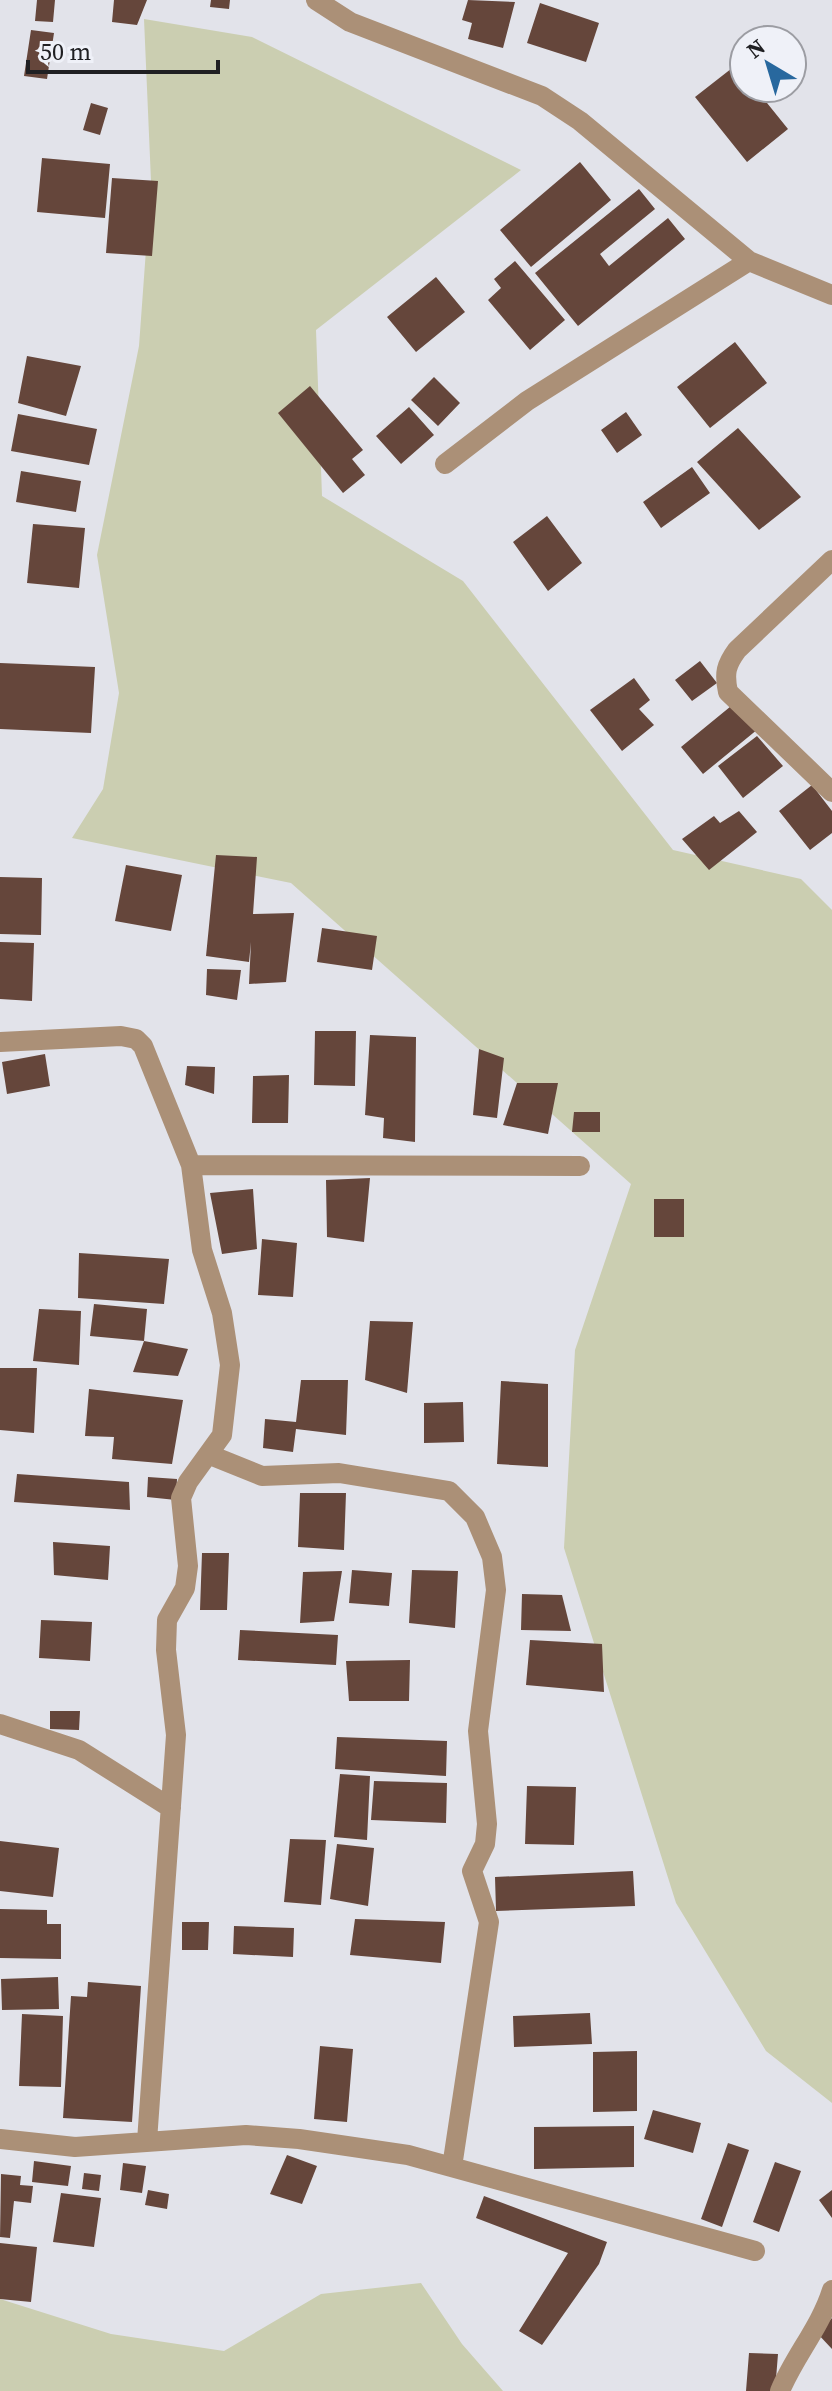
<svg xmlns="http://www.w3.org/2000/svg" width="832" height="2391" viewBox="0 0 832 2391" font-family="'Source Serif 4',serif">
<style>
.green{fill:#cbceb1}
.building{fill:#65463b}
.lines{fill:none;stroke-linecap:round;stroke-linejoin:round}
.minor{stroke:#ab9077;stroke-width:20}
</style>
<rect width="100%" height="100%" fill="#e2e3ea"/>
<!-- green -->
<path class="green" d="M144 19 252 37 521 170 316 330 322 496 463 581 673 850 801 879 832 910V2103L766 2051 676 1903 564 1548 575 1350 631 1184 291 883 72 838 103 789 119 693 97 555 139 346 151 181Z
M421 2283 462 2344 503 2391H0V2299L111 2334 224 2351 321 2294Z"/>
<!-- building -->
<path class="building" d="M37 0H55L53 22 35 21Z
M114 0H147L137 25 112 22Z
M211 0H230L229 9 210 7Z
M468 0 515 2 503 48 468 39 472 23 462 20Z
M540 3 599 23 586 62 527 43Z
M31 30 54 33 47 79 24 76Z
M736 65 744 74V88H755L788 129 747 162 695 97Z
M91 103 108 108 100 135 83 130Z
M42 158 110 164 105 218 37 212Z
M580 162 611 200 531 267 500 230Z
M112 178 158 181 152 256 106 253Z
M639 189 655 209 600 254 609 266 668 218 685 239 578 326 535 273Z
M515 261 565 320 530 350 488 300 501 288 494 279Z
M436 277 465 312 416 352 387 317Z
M735 342 767 383 710 428 677 387Z
M27 356 81 366 66 416 18 403Z
M434 377 460 403 438 426 411 400Z
M310 386 363 450 352 459 365 475 343 493 278 413Z
M409 407 434 435 401 464 376 436Z
M626 412 642 435 617 453 601 430Z
M18 414 97 429 89 465 11 451Z
M738 428 801 497 759 530 697 462Z
M692 467 710 493 661 528 643 502Z
M21 471 81 481 76 512 16 502Z
M547 516 582 563 548 591 513 542Z
M33 524 85 528 79 588 27 583Z
M700 661 717 683 692 701 675 680Z
M0 663 95 667 91 733 0 729Z
M634 678 650 700 639 709 654 725 622 751 590 710Z
M736 702 758 729 703 774 681 747Z
M757 736 783 766 743 798 718 766Z
M812 785 832 811V833L810 850 779 811Z
M739 811 757 832 709 870 682 839 714 816 720 823Z
M216 855 257 857 253 914 294 913 286 982 249 984 251 942 249 962 206 956Z
M126 865 182 875 171 931 115 921Z
M0 877 42 878 41 935 0 934Z
M322 928 377 936 372 970 317 962Z
M0 942 34 943 32 1001 0 999Z
M207 969 241 970 237 1000 206 995Z
M315 1031H356L355 1086 314 1085Z
M370 1035 416 1037 415 1142 383 1138 384 1118 365 1115Z
M479 1049 504 1058 497 1118 473 1115Z
M45 1054 50 1086 7 1094 2 1062Z
M187 1066 215 1067 214 1094 185 1085Z
M289 1075 288 1123H252L253 1076Z
M517 1083H558L548 1134 503 1125Z
M574 1112H600V1132H572Z
M370 1178 364 1242 327 1237 326 1180Z
M253 1189 257 1249 222 1254 210 1193Z
M654 1199H684V1237H654Z
M262 1239 297 1243 293 1297 258 1295Z
M79 1253 169 1259 164 1304 78 1298Z
M94 1304 147 1309 144 1341 90 1336Z
M39 1309 81 1311 79 1365 33 1361Z
M370 1321 413 1322 407 1393 365 1380Z
M144 1341 188 1349 178 1376 133 1372Z
M0 1368H37L34 1433 0 1430Z
M301 1380H348L346 1435 296 1429 293 1452 263 1448 265 1419 296 1422Z
M501 1381 548 1384V1467L497 1464Z
M89 1389 183 1400 172 1464 112 1459 114 1437 85 1436Z
M463 1402 464 1442 424 1443V1403Z
M17 1474 129 1482 130 1510 14 1502Z
M148 1477 177 1479 176 1500 147 1497Z
M300 1493H346L344 1550 298 1547Z
M53 1542 110 1546 108 1580 54 1575Z
M202 1553H229L227 1610H200Z
M352 1570 392 1573 389 1606 349 1603Z
M412 1570 458 1571 455 1628 409 1623Z
M342 1571 334 1621 300 1623 303 1572Z
M522 1594 562 1595 571 1631 521 1630Z
M41 1620 92 1622 90 1661 39 1658Z
M240 1630 338 1635 336 1665 238 1660Z
M530 1640 602 1644 604 1692 526 1685Z
M410 1660 409 1701H349L346 1661Z
M50 1711H80L79 1730 50 1729Z
M337 1737 447 1741 446 1776 335 1769Z
M340 1774 370 1776 367 1840 334 1837Z
M374 1781 447 1783 446 1823 371 1820Z
M527 1786 576 1787 574 1845 525 1844Z
M290 1839 326 1840 321 1905 284 1902Z
M0 1841 59 1848 53 1897 0 1891Z
M337 1844 374 1848 368 1906 330 1899Z
M633 1871 635 1906 496 1911 495 1877Z
M0 1909 47 1910V1924H61V1959L0 1958Z
M355 1919 445 1922 441 1963 350 1955Z
M182 1922H209L208 1950H182Z
M234 1926 294 1928 293 1957 233 1954Z
M58 1977 59 2009 2 2010 1 1979Z
M88 1982 141 1986 132 2122 63 2118 71 1996 87 1997Z
M590 2013 592 2044 514 2047 513 2016Z
M22 2014 63 2016 61 2087 19 2086Z
M320 2046 353 2049 347 2122 314 2119Z
M637 2051V2111L593 2112V2052Z
M653 2110 701 2123 693 2153 644 2139Z
M634 2126V2167L534 2169V2127Z
M728 2143 749 2150 722 2227 701 2219Z
M287 2155 317 2166 302 2204 270 2194Z
M34 2161 71 2166 68 2186 32 2182Z
M775 2162 801 2171 779 2232 753 2222Z
M123 2163 146 2166 142 2193 120 2190Z
M84 2173 101 2175 99 2191 82 2189Z
M1 2174 21 2176 20 2185 33 2186 31 2203 14 2201 10 2238 0 2237Z
M148 2190 169 2194 167 2209 145 2205Z
M832 2190V2218L819 2200Z
M61 2193 101 2198 94 2247 53 2242Z
M484 2196 607 2242 599 2264 542 2345 519 2331 568 2253 476 2218Z
M0 2243 37 2247 31 2302 0 2299Z
M832 2318V2349L817 2333Z
M749 2353 778 2354 775 2391H746Z"/>
<g class="lines">
<!-- minor -->
<path class="minor" d="M316 0 350 22 542 96 580 121 749 261 832 295
M445 464 527 401 749 261
M832 560 737 650C726 665 724 673 728 692L832 792
M0 1042 121 1036 136 1039 143 1046 191 1165 202 1250 222 1313 230 1365 222 1435 188 1482 181 1498 188 1566 185 1588 167 1620 166 1650 176 1735 147 2141
M191 1165 580 1166
M210 1455 262 1476 339 1473 449 1491 475 1517 492 1557 496 1590 478 1731 487 1824 485 1844 472 1871 489 1922 452 2167
M0 1724 79 1750 171 1808
M0 2139 75 2147 246 2135 299 2139 408 2155 755 2251
M780 2391C795 2355 820 2328 832 2290"/>
</g>
<!-- north arrow -->
<g transform="translate(768 64) rotate(322)"><circle r="38" fill="#eff1f8" stroke="#9c9da3" stroke-width="2"/>
<path d="M0-6L14 30L0 20L-14 30Z" fill="#28689e"/>
<text y="-12" font-size="22" font-weight="bold" text-anchor="middle" fill="#202023">N</text>
</g>
<!-- scale -->
<path d="M28 60v12h190v-12" fill="none" stroke="#202023" stroke-width="4"/>
<text x="40" y="60" font-size="24" fill="#202023" stroke="#eff1f8" stroke-width="6" paint-order="stroke">50 m</text>
</svg>
